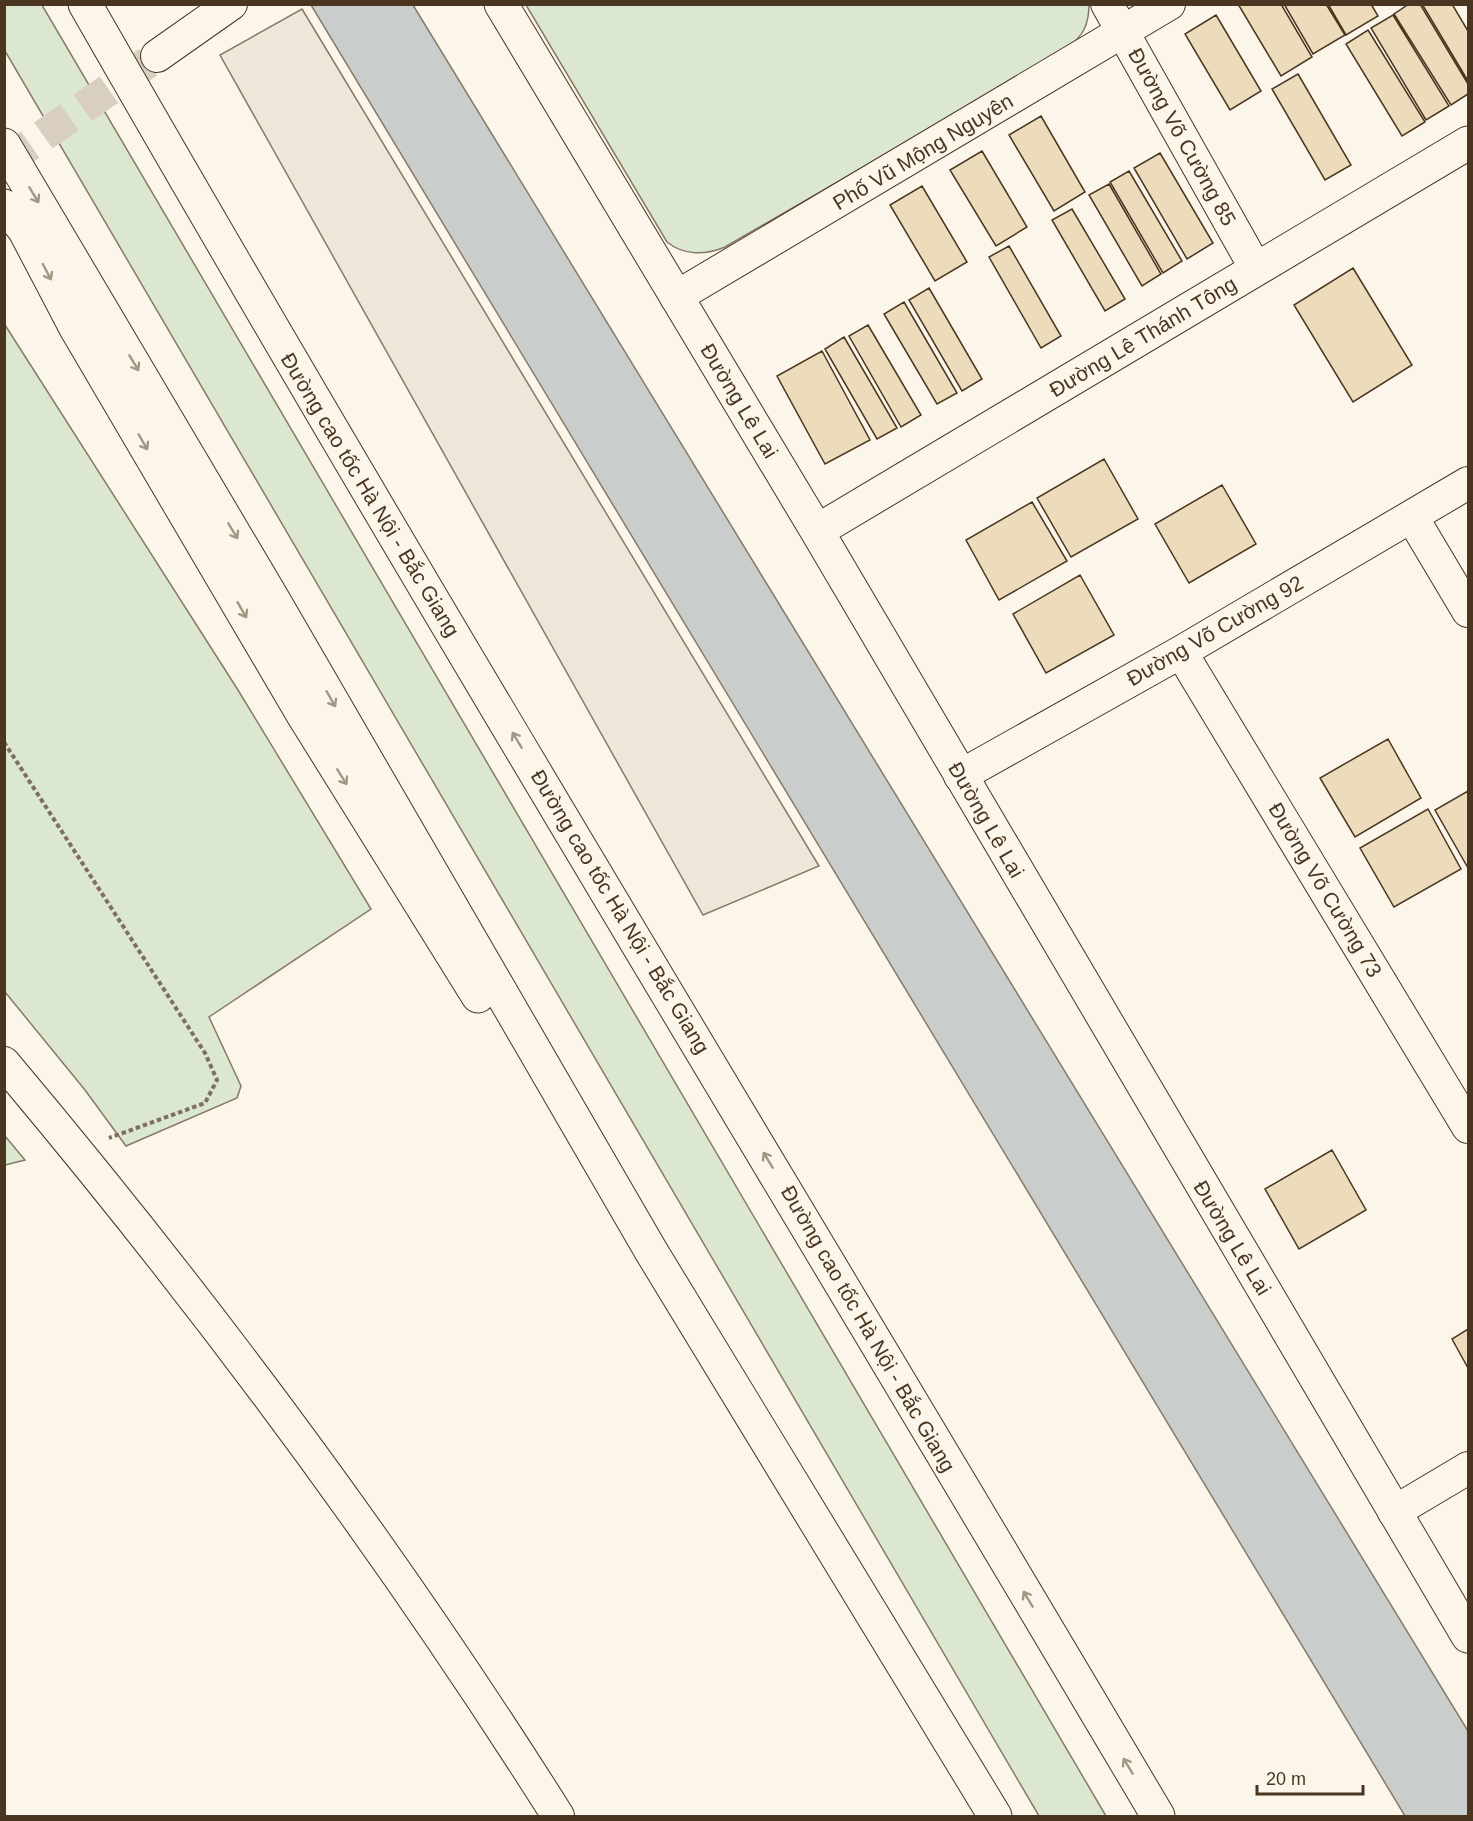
<svg xmlns="http://www.w3.org/2000/svg" width="1473" height="1821" viewBox="0 0 1473 1821" font-family="Arial,sans-serif">
<style>
.green{fill:#dce7d0;stroke:#887966;stroke-width:1.5}
.parking{fill:#ede7d9;stroke:#887966;stroke-width:1.5}
.water{fill:#c9cecd;stroke:#887966;stroke-width:1.5}
.building{fill:#ecdcbc;stroke:#4a3520;stroke-width:1.5}
.lines{fill:none;stroke-linecap:round;stroke-linejoin:round}
.street-tunnel{stroke:#d8cfc1;stroke-width:32;stroke-dasharray:32 16;stroke-linecap:butt}
.street-casing{stroke:#4a3520;stroke-width:34}
.secondary-casing{stroke:#4a3520;stroke-width:35}
.highway-casing{stroke:#4a3520;stroke-width:35}
.path{stroke:#7f6f5c;stroke-width:4;stroke-dasharray:4.5 3;stroke-linecap:butt}
.street{stroke:#fbf6e9;stroke-width:32}
.secondary{stroke:#fbf6e9;stroke-width:33}
.highway{stroke:#fbf6e9;stroke-width:33}
.oneway{stroke:#a29684}
.labels{text-anchor:middle;stroke-width:4.5;stroke-linejoin:round;paint-order:stroke}
.street-label{font-size:21px;fill:#4a3520;stroke:#fbf6e9}
</style>
<rect width="100%" height="100%" fill="#fbf6e9"/>
<!-- green -->
<path class="green" d="M1089 4C1089 26 1083 35 1067 49L725 247C706 255 684 256 667 242L526 5Z
M4 5H42L1106 1816H1039L5 51Z
M5 325 238 690 371 909 209 1017 241 1086 237 1098 126 1146 85 1090 5 992Z
M4 1136H5L25 1160 5 1165Z"/>
<!-- parking -->
<path class="parking" d="M302 9 819 866 703 915 220 55Z"/>
<!-- water -->
<path class="water" d="M311 5H413L1468 1731V1816H1405Z"/>
<!-- building -->
<path class="building" d="M1238 4H1281L1312 57 1281 76Z
M1284 4H1326L1345 35 1313 54Z
M1328 4H1371L1378 16 1346 35Z
M1409 4H1420L1468 84V94L1451 105 1394 14Z
M1422 4H1452L1468 31V81Z
M1216 15 1261 91 1230 110 1185 34Z
M1393 15 1449 106 1426 120 1371 28Z
M1368 30 1425 122 1402 136 1346 44Z
M1298 74 1351 165 1325 180 1272 89Z
M1041 116 1085 192 1054 211 1009 135Z
M982 151 1027 227 996 246 950 170Z
M1160 153 1213 243 1187 259 1134 168Z
M1129 171 1182 261 1163 273 1110 182Z
M1109 184 1161 274 1142 286 1089 195Z
M922 186 967 262 935 281 890 205Z
M1072 209 1125 299 1105 311 1052 220Z
M1009 246 1061 336 1041 348 989 257Z
M1353 268 1412 365 1353 402 1294 305Z
M929 288 982 379 962 391 909 300Z
M904 302 957 393 937 404 884 314Z
M868 325 921 415 901 427 849 336Z
M844 337 897 428 877 439 825 349Z
M822 351 870 440 825 464 777 376Z
M1104 459 1138 519 1071 557 1037 498Z
M1222 485 1256 544 1189 583 1155 524Z
M1032 502 1067 561 999 600 966 540Z
M1080 575 1114 635 1046 673 1013 614Z
M1388 739 1421 798 1355 837 1320 778Z
M1468 791V868L1435 810Z
M1428 809 1461 869 1394 907 1360 848Z
M1332 1150 1366 1210 1299 1249 1265 1189Z
M1468 1329V1368L1452 1339Z"/>
<g class="lines">
<!-- street-tunnel -->
<path class="street-tunnel" d="M4 163 157 56"/>
<!-- street casing -->
<g class="street-casing">
<path id="street" d="M1107 4 1256 269
M157 56 231 4
M676 297 1169 4
M1412 517 1468 611
M1181 652 1468 1127
M960 776 1181 652 1468 483
M4 1063C205 1302 392 1553 558 1816
M1394 1512 1468 1468"/>
</g>
<!-- secondary casing -->
<g class="secondary-casing">
<path id="secondary" d="M501 4 817 531 1468 1636
M817 531 1468 143"/>
</g>
<!-- highway casing -->
<g class="highway-casing">
<path id="highway" d="M85 4C434 614 801 1212 1158 1816
M4 145 274 601 651 1251 995 1816
M4 206 24 229 77 330 302 713 478 996"/>
</g>
<!-- path -->
<path class="path" d="M4 742 205 1053 217 1080 205 1103 109 1138"/>
<!-- street -->
<use href="#street" class="street"/>
<!-- secondary -->
<use href="#secondary" class="secondary"/>
<!-- highway -->
<use href="#highway" class="highway"/>
</g>
<!-- one-way arrows -->
<defs><path id="oneway-shaft" d="M-6 0H5M1.5-3L5.5 0L1.5 3" fill="none" stroke-width="1.6" stroke-linecap="round" stroke-linejoin="round" transform="scale(1.5)"/></defs>
<g class="oneway">
<use href="#oneway-shaft" transform="translate(34 195) rotate(59)"/>
<use href="#oneway-shaft" transform="translate(47 272) rotate(62)"/>
<use href="#oneway-shaft" transform="translate(134 363) rotate(59)"/>
<use href="#oneway-shaft" transform="translate(143 442) rotate(60)"/>
<use href="#oneway-shaft" transform="translate(233 531) rotate(59)"/>
<use href="#oneway-shaft" transform="translate(242 610) rotate(60)"/>
<use href="#oneway-shaft" transform="translate(331 699) rotate(60)"/>
<use href="#oneway-shaft" transform="translate(517 740) rotate(-121)"/>
<use href="#oneway-shaft" transform="translate(342 777) rotate(58)"/>
<use href="#oneway-shaft" transform="translate(768 1160) rotate(-121)"/>
<use href="#oneway-shaft" transform="translate(1028 1599) rotate(-121)"/>
<use href="#oneway-shaft" transform="translate(1128 1766) rotate(-121)"/>
</g>
<g class="labels">
<!-- street labels -->
<g class="street-label">
<text transform="translate(1182 137) rotate(61)" y="7">Đường Võ Cường 85</text>
<text transform="translate(923 152) rotate(-31)" y="7">Phố Vũ Mộng Nguyên</text>
<text transform="translate(1143 337) rotate(-31)" y="7">Đường Lê Thánh Tông</text>
<text transform="translate(739 401) rotate(59)" y="7">Đường Lê Lai</text>
<text transform="translate(370 495) rotate(59)" y="7">Đường cao tốc Hà Nội - Bắc Giang</text>
<text transform="translate(1215 631) rotate(-30)" y="7">Đường Võ Cường 92</text>
<text transform="translate(986 820) rotate(60)" y="7">Đường Lê Lai</text>
<text transform="translate(1325 890) rotate(59)" y="7">Đường Võ Cường 73</text>
<text transform="translate(620 912) rotate(59)" y="7">Đường cao tốc Hà Nội - Bắc Giang</text>
<text transform="translate(1232 1238) rotate(59)" y="7">Đường Lê Lai</text>
<text transform="translate(868 1329) rotate(60)" y="7">Đường cao tốc Hà Nội - Bắc Giang</text>
</g>
</g>
<!-- border -->
<rect width="1473" height="1821" fill="none" stroke="#4a3520" stroke-width="12"/>
<!-- scale -->
<path d="M1257 1785v9h106v-9" fill="none" stroke="#4a3520" stroke-width="3"/>
<text x="1266" y="1785" font-size="18" fill="#4a3520" stroke="#fbf6e9" stroke-width="4.5" paint-order="stroke">20 m</text>
</svg>
